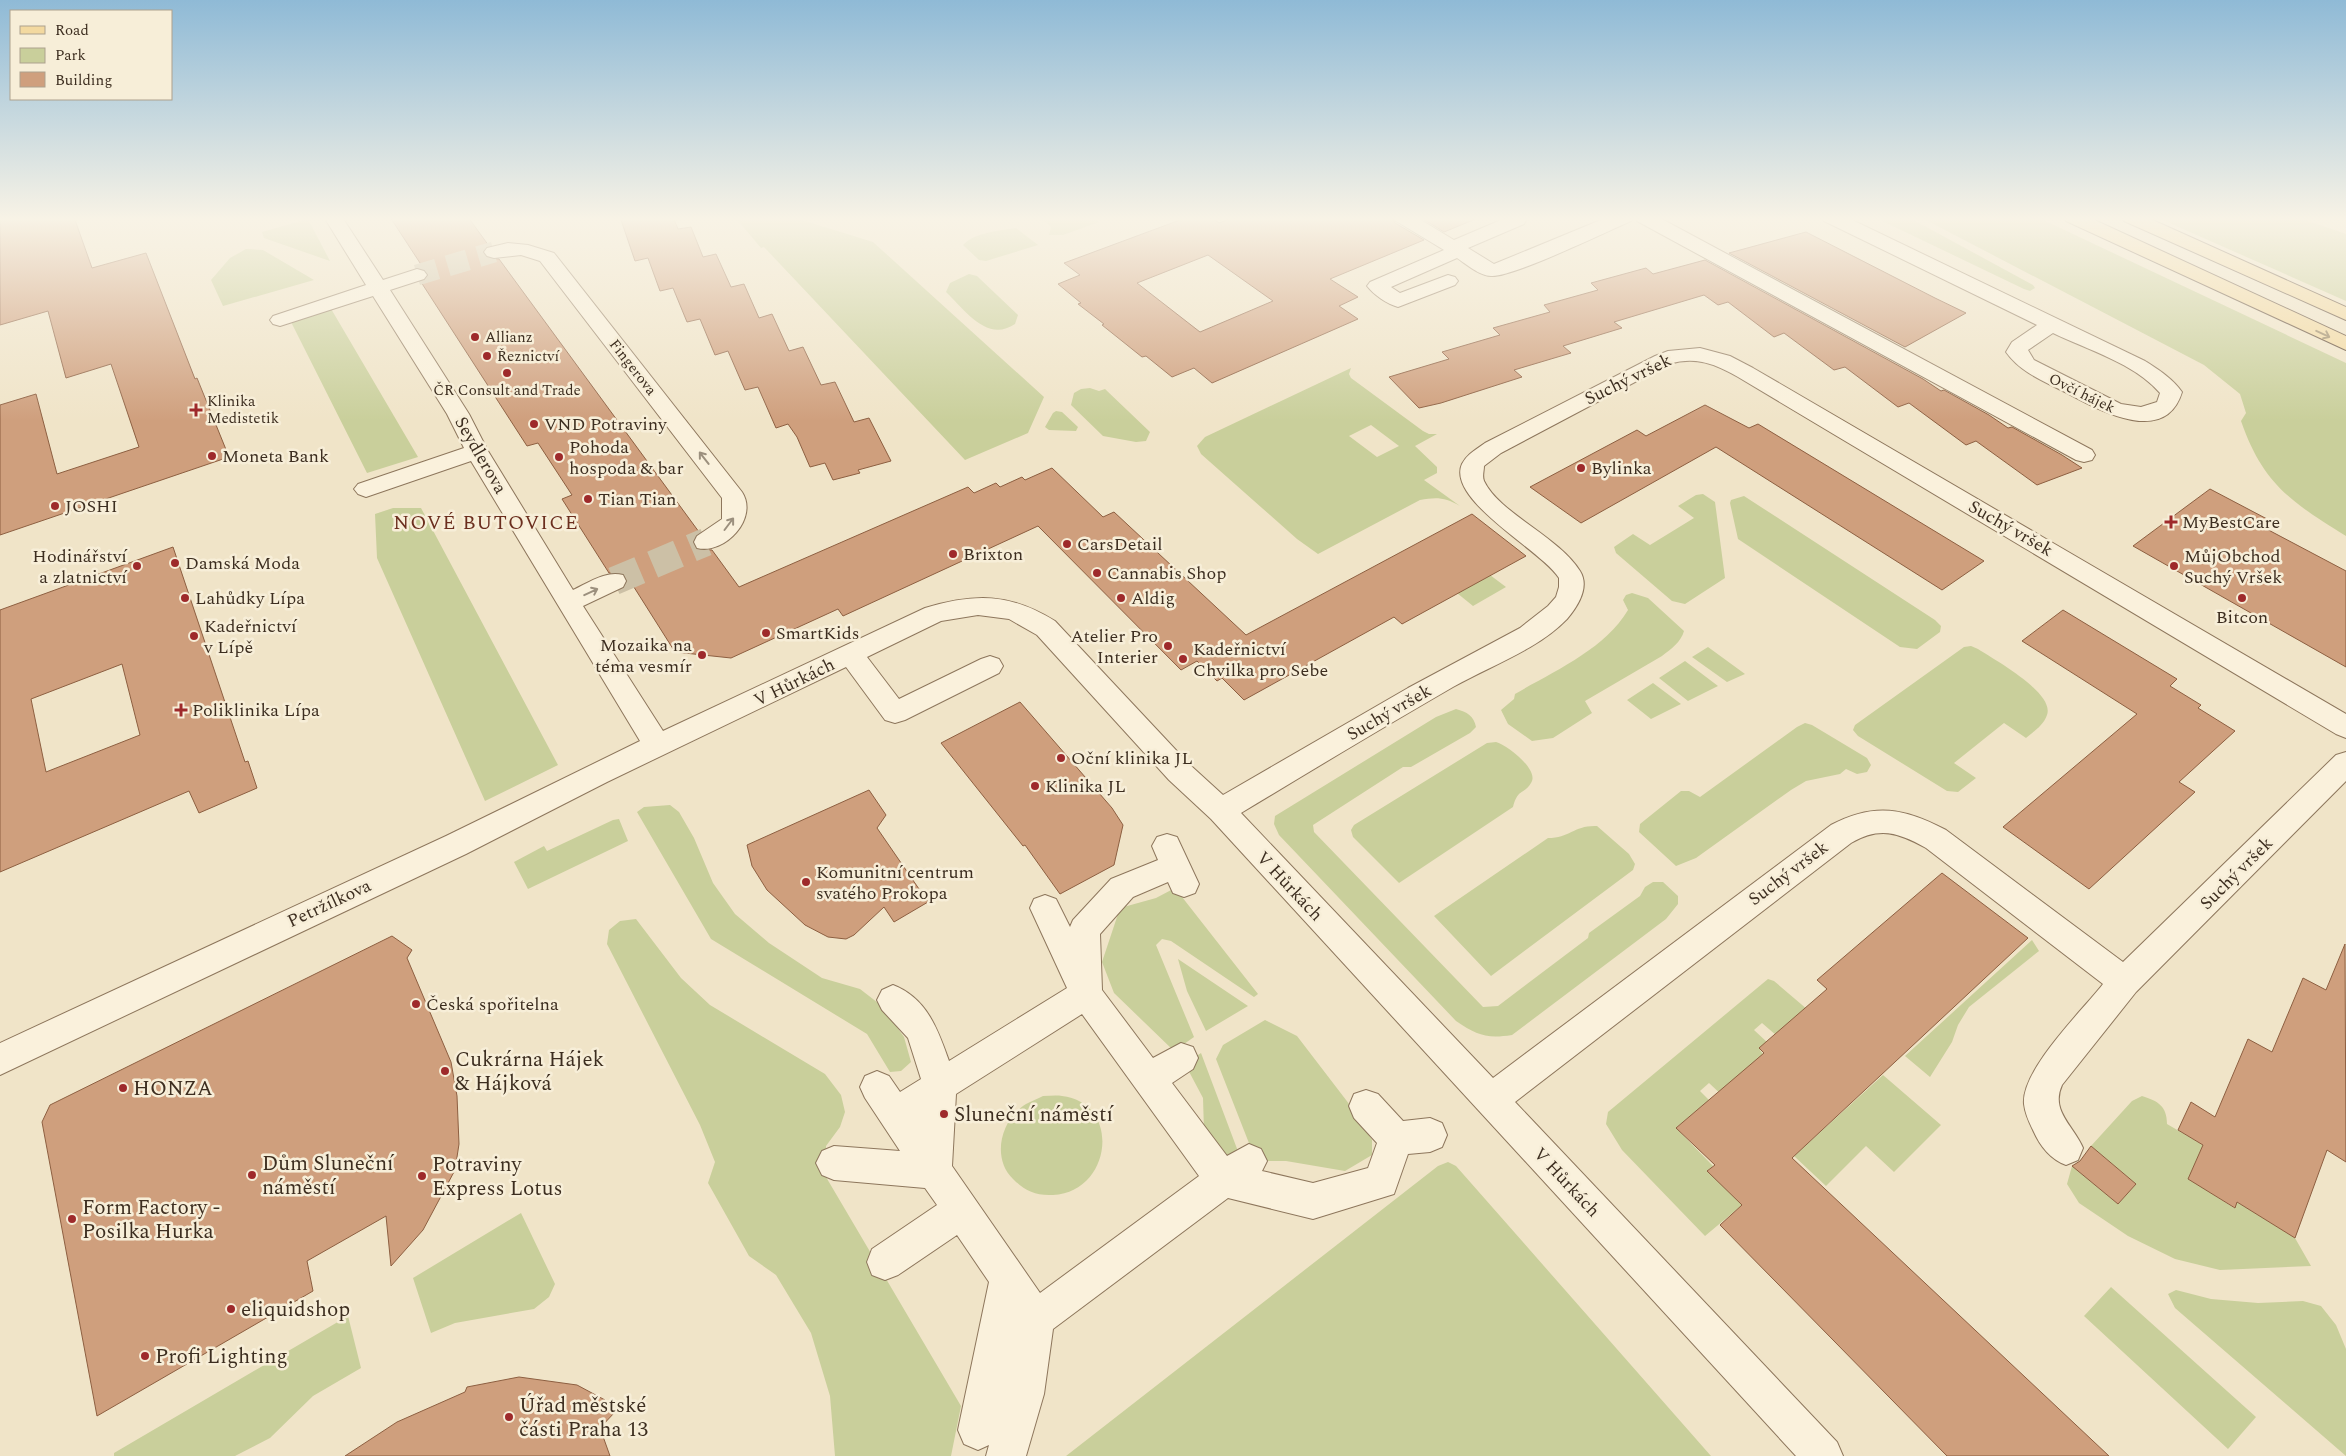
<svg xmlns="http://www.w3.org/2000/svg" width="2346" height="1456" viewBox="0 0 2346 1456" font-family="Spectral,serif">
<style>
.green{fill:#c9cf9b;fill-rule:evenodd}
.building{fill:#cf9f7d;stroke:#8d5f41;fill-rule:evenodd}
.lines{fill:none;stroke-linecap:round;stroke-linejoin:round}
.minor-tunnel-far1{stroke:#ccc0a6;stroke-width:21;stroke-dasharray:21 11;stroke-linecap:butt}
.minor-tunnel{stroke:#ccc0a6;stroke-width:28;stroke-dasharray:28 14;stroke-linecap:butt}
.minor-casing{stroke:#8d765c;stroke-width:2}
.major-casing{stroke:#5b4430;stroke-width:2}
.minor{fill:#faf1dc;fill-rule:evenodd}
.major{fill:#f3d9a0;fill-rule:evenodd}
.oneway{stroke:#988460}
.oneway2{stroke:#9c907e}
.poi-dot{fill:#9e2a2b;stroke:#f7eed8;stroke-width:2}
.labels{text-anchor:middle;stroke-width:5;stroke-linejoin:round;paint-order:stroke}
.far-poi-label{font-size:15px;fill:#3d2e20;stroke:#f7eed8;text-anchor:start}
.far-street-label{font-size:15px;fill:#3d2e20;stroke:#f7eed8}
.street-label{font-size:18px;fill:#3d2e20;stroke:#f7eed8}
.poi-label{font-size:18px;fill:#3d2e20;stroke:#f7eed8;text-anchor:start}
.quarter-label{font-size:20px;letter-spacing:1px;fill:#6b2e1e;stroke:#f7eed8}
.near-poi-label{font-size:21px;fill:#3d2e20;stroke:#f7eed8;text-anchor:start}
</style>
<rect width="100%" height="100%" fill="#f0e4c8"/>
<!-- green -->
<path class="green" d="M735 217H792L873 242 1044 397 1028 433 965 460 764 247 761 248Z
M1042 217H1093L1099 222 1063 235H1049L1051 227 1046 222 1039 220Z
M1874 217H1908L2033 285 2035 288 2030 291 2024 289Z
M1920 217H2037L2346 363V536C2291 502 2263 484 2241 421L2246 413 2240 394 2204 365Z
M2156 217H2297L2346 234V301Z
M308 219 330 261 264 238 262 232Z
M1016 228 1038 245 986 261 979 260 963 245C975 232 999 231 1016 228Z
M246 249 263 250 314 280 223 306 211 280 230 258Z
M969 274 977 276 1018 315 1015 324C987 343 965 310 946 292L950 283Z
M330 307 418 457 367 473 289 318Z
M1351 368 1349 374 1351 378 1423 431 1429 434H1437L1415 446 1437 467V473L1424 480 1460 506C1445 497 1436 497 1420 500L1318 554 1297 539 1201 454 1197 446 1205 437ZM1371 425 1399 446 1377 457 1349 436Z
M1090 388 1099 391 1105 389 1150 432 1146 441 1136 442 1103 436 1071 405 1074 393 1081 389Z
M1056 411 1062 412 1078 427 1076 431 1049 430 1045 427 1053 413Z
M1703 494 1715 502 1725 578 1685 604 1672 601 1616 553 1614 547 1633 534 1650 545 1694 518 1678 506 1696 495Z
M1744 496 1935 620 1941 626 1940 632 1917 649 1900 647 1738 539 1730 503 1731 500Z
M393 508H421L558 765 485 801 377 558 375 514Z
M1490 575 1506 587 1473 606 1457 593Z
M1632 593 1648 598 1684 631C1681 642 1671 649 1662 656L1585 701 1592 713 1553 738 1532 741 1508 724 1501 710 1514 699 1515 694C1554 671 1604 650 1628 610L1623 600 1626 595Z
M1971 646 1978 649C1995 660 2055 693 2047 715 2043 726 2034 731 2026 738L2004 723 1954 763 1976 778 1958 792 1947 791 1858 736 1853 730 1855 725 1964 647Z
M1708 647 1745 674 1727 682 1692 657Z
M1685 661 1718 686 1688 701 1659 678Z
M1653 683 1681 704 1651 719 1627 700Z
M1456 709C1467 712 1474 716 1476 727L1470 733 1411 767H1403L1313 825 1314 832 1483 1007 1498 1006 1588 938 1589 933 1640 896 1645 887 1653 882H1663L1678 896V904L1666 919 1512 1035C1486 1039 1477 1035 1456 1021L1279 835 1274 824 1275 816 1436 717Z
M1805 723 1812 725 1867 758 1871 765 1867 772 1857 774 1846 769 1840 774 1806 781 1791 790 1696 858 1676 866 1639 832 1640 824 1681 791H1689L1700 797 1797 727Z
M1496 742C1507 745 1540 770 1531 783 1524 795 1518 788 1513 807L1399 883 1353 837 1351 830 1354 825 1487 743Z
M670 805 679 812 694 838 713 883 735 914 769 943 822 978 860 989 882 1006 904 1037 911 1062 901 1071 890 1072 867 1034 711 939 637 812 644 807Z
M619 819 628 841 528 889 514 862 544 846 547 851 613 820Z
M1597 826 1629 854 1635 864 1633 870 1491 976 1434 916 1548 838C1570 838 1574 825 1597 826Z
M1175 888 1258 994 1254 997 1171 941 1162 939 1156 945 1194 1037 1174 1051 1114 993 1102 962 1120 908 1156 898Z
M636 919 681 978 710 1005 825 1074 841 1095 845 1112 840 1127 826 1146V1177L961 1406 951 1456H835L830 1396 811 1333 776 1275 749 1256 708 1183 715 1162 700 1125 607 944 609 930 620 921Z
M2032 940 2039 951 1969 1007 1958 1025 1952 1042 1930 1077 1905 1056Z
M1178 959 1248 1006 1206 1031 1187 991Z
M1768 979 1774 981 1808 1010 1777 1036 1762 1023 1754 1030 1768 1043 1760 1050 1763 1054 1725 1098 1709 1083 1700 1091 1715 1106H1702L1676 1128 1713 1166 1708 1170 1742 1205 1705 1236 1622 1150 1606 1124 1608 1112Z
M1265 1020 1297 1036 1356 1113 1372 1140V1155L1345 1171 1286 1161H1256L1216 1059 1223 1045Z
M1201 1053 1242 1162 1223 1163 1204 1131 1203 1098 1185 1064Z
M1883 1075 1941 1125 1894 1172 1866 1146 1826 1186 1794 1156Z
M1043 1096C1049 1096 1056 1095 1062 1096 1122 1103 1112 1192 1053 1195 1036 1196 1025 1191 1013 1179 991 1158 1001 1119 1026 1104 1031 1101 1038 1099 1043 1096Z
M2142 1096C2158 1101 2167 1106 2167 1124L2203 1145 2189 1179 2234 1208 2237 1202 2295 1238 2311 1266 2220 1270 2175 1259 2128 1236 2079 1203 2067 1184 2072 1166 2118 1204 2136 1184 2091 1146 2132 1101Z
M1448 1162 1456 1166 1711 1456H1066L1438 1166Z
M521 1213 555 1284 549 1297 534 1309 455 1323 431 1333 413 1278Z
M2111 1287 2256 1417 2228 1449 2084 1316Z
M2176 1290 2211 1299 2258 1303 2303 1301 2321 1306 2336 1325 2346 1349V1456L2175 1308 2168 1294Z
M348 1316 361 1368 313 1396 270 1438 235 1456H114V1453Z"/>
<!-- building -->
<path class="building" d="M0 217H74L92 268 146 253 195 379 197 378 229 457 0 535V405L36 394 57 474 139 447 111 364 66 378 48 311 0 325Z
M390 217H468L489 246 486 247 482 253 486 258 499 259 699 532 692 541 695 549 712 550 739 587 968 487 974 493 996 483 1000 487 1022 477 1025 480 1052 468 1103 517 1114 512 1246 635 1472 514 1526 556 1402 624 1394 617 1244 700 1222 678 1217 681 1197 661 1181 670 1038 526 843 616 838 609 731 658 675 652 632 584 625 587 628 580 625 574 609 573 562 499 572 495 538 443 527 446 421 282 426 280 428 274 425 269 419 268 422 266Z
M620 217H673L678 229 691 227 703 257 716 254 731 287 744 284 759 318 772 314 789 351 803 347 821 385 835 382 854 422 869 418 891 461 858 470 860 473 833 480 825 463 810 467 797 437 788 424 776 428 758 387 745 390 728 351 715 355 700 319 687 322 673 288 660 291 648 258 635 261Z
M1188 217H1211L1219 223 1234 217H1392L1395 223 1424 240 1330 279 1358 297 1339 306 1358 319 1212 383 1194 368 1172 377 1146 356 1142 357 1102 325 1104 324 1078 304 1081 303 1058 284 1080 275 1064 263ZM1208 255 1273 301 1200 332 1137 283Z
M1420 217H1478V218L1444 232Z
M1806 232 1935 298 1966 313 1905 347 1729 253Z
M1705 260 1923 379 1941 391 1944 390 1989 415 2008 428 2012 427 2062 455 2082 468 2037 485 1976 441 1966 445 1909 403 1898 407 1845 367 1834 370 1784 333 1774 337 1728 302 1718 305 1704 295 1614 322 1622 328 1563 346 1571 353 1514 370 1522 377 1441 403 1419 408 1389 377 1449 359 1442 352 1500 335 1493 328 1550 312 1544 305 1598 290 1591 283 1646 268 1653 274Z
M1705 405 1749 428 1758 424 1984 561 1942 590 1716 447 1581 523 1530 487 1637 430 1646 436Z
M2210 489 2267 519 2259 525 2346 571V667L2133 546Z
M173 547 245 762 248 761 257 788 199 813 189 791 0 872V610ZM122 664 140 735 46 772 31 699Z
M2063 610 2177 679 2170 686 2201 705 2198 708 2235 731 2179 782 2195 792 2089 889 2003 827 2137 714 2022 641Z
M1020 702 1112 808 1123 825 1114 865 1060 894 1025 845 1023 846 941 743Z
M869 790 886 815 877 828 928 902 894 922 884 907 854 935 846 939 828 937 805 925 767 890 752 866 747 845Z
M1942 873 2028 938 1792 1158 2109 1456H1947L1720 1225 1742 1205 1707 1171 1715 1165 1676 1128 1764 1053 1759 1048 1827 989 1817 980Z
M392 936 412 950 407 958 451 1062 457 1096 459 1144 455 1170 423 1230 391 1266 386 1216 307 1261 313 1291 97 1416 42 1122 50 1105Z
M2345 944 2346 1162 2327 1150 2295 1238 2237 1202 2235 1208 2188 1179 2203 1145 2178 1130 2191 1102 2215 1117 2248 1039 2272 1052 2303 978 2326 990Z
M2091 1146 2136 1184 2118 1204 2072 1166 2080 1161Z
M519 1377 577 1385 605 1400 615 1412 600 1428 610 1456H345L397 1422 465 1392 467 1387Z"/>
<g class="lines">
<!-- minor-tunnel-far1 -->
<path class="minor-tunnel-far1" d="M417 275 494 252"/>
<!-- minor-tunnel -->
<path class="minor-tunnel" d="M614 581 706 542"/>
<!-- minor casing -->
<g class="minor-casing">
<path id="minor" d="M324 217H342L383 280 417 269 424 271 427 275 424 279 390 290 469 414 488 451 573 590C588 583 606 570 623 575L626 581 623 587 583 606 663 731 925 608C975 593 1010 593 1055 621L1189 764 1223 795 1408 688 1520 628 1548 606 1556 597 1559 587V578C1541 550 1446 500 1462 464 1467 454 1477 449 1485 443L1655 356 1668 351 1700 348 1730 356 1753 368 2346 714V738L2336 734 1738 377C1715 364 1696 356 1669 364L1501 453 1484 466C1484 471 1482 476 1484 481 1499 513 1558 536 1580 571 1590 587 1578 606 1567 619 1537 650 1490 666 1453 687 1382 728 1312 770 1241 813L1493 1078 1831 825C1874 802 1905 808 1946 830L2123 962 2336 755 2346 752V781L2136 992 2062 1085C2050 1111 2074 1126 2083 1148L2078 1160 2066 1165C2050 1159 2040 1146 2033 1130 2029 1122 2025 1113 2024 1104 2021 1070 2082 1011 2103 984L1926 848C1899 833 1880 826 1851 843L1515 1102 1837 1442 1843 1456H1796L1211 819 1169 780 1037 635 1009 619 978 615 941 621 867 657 899 699 981 659 990 656 999 659 1003 666 999 673 905 720 895 723 885 720 846 667 607 782 466 854 0 1075V1043L446 836 640 741 471 461 366 497 358 494 354 489 358 484 464 448 447 414 373 296 280 326 273 324 270 320 273 316 366 285Z
M1394 217H1416L1454 240 1508 217H1524L1526 220 1524 224 1468 248 1494 264 1608 217H1633L1631 221C1606 232 1511 278 1491 276 1480 276 1466 264 1457 258L1391 287 1400 293 1448 275 1455 277 1458 281 1455 285 1398 307C1387 304 1374 295 1367 286L1370 282 1444 250 1396 221Z
M1635 217H1658L2092 450 2095 455 2092 460 2084 462 2076 460 1637 221Z
M1822 217H1846L2145 361C2159 370 2172 378 2182 392 2165 448 2097 409 2065 392 2043 381 2020 372 2006 352L2012 342 2037 325 1824 221ZM2053 333C2088 350 2134 363 2160 393L2157 402 2141 407 2121 404 2034 360 2028 350Z
M508 243 528 245 554 253 742 492C759 518 725 555 697 548L694 542 697 536 722 519V498L540 261 521 255 494 258 487 256 484 252 487 248Z
M1167 834 1177 837 1199 884 1195 893 1184 897 1173 893 1168 882 1133 897 1100 934 1102 990 1153 1058 1181 1043 1193 1047 1198 1058 1193 1069 1172 1083 1227 1156 1249 1144 1261 1149 1267 1161 1262 1171 1313 1183 1368 1168 1377 1143 1354 1118 1349 1106 1354 1094 1366 1090 1378 1094 1403 1121 1430 1118 1442 1123 1447 1135 1442 1147 1430 1152 1408 1154 1394 1194 1313 1219 1228 1198 1053 1329 1044 1394 1026 1456H986L989 1445 978 1450 964 1444 958 1430 989 1282 957 1235 898 1275 885 1280 872 1275 867 1262 872 1249 937 1205 925 1188 834 1180 822 1175 816 1163 822 1151 834 1146 900 1151 865 1098 860 1087 865 1076 877 1071 889 1076 900 1092 921 1079 908 1038 882 1010 877 1000 882 990 893 985C927 998 938 1030 949 1061L1067 988 1030 908 1034 899 1045 895 1056 899 1070 927 1073 920 1111 879 1158 860 1152 846 1157 837ZM1082 1014 1199 1176 1040 1293 952 1166 956 1094Z"/>
</g>
<!-- major casing -->
<g class="major-casing">
<path id="major" d="M2064 217H2088L2346 336V350L2066 221Z
M2122 217H2146L2346 307V320L2124 221Z"/>
</g>
<!-- minor -->
<use href="#minor" class="minor"/>
<!-- major -->
<use href="#major" class="major"/>
</g>
<!-- one-way arrows -->
<defs><path id="oneway-shaft" d="M-6 0H5M1.5-3L5.5 0L1.5 3" fill="none" stroke-width="1.6" stroke-linecap="round" stroke-linejoin="round" transform="scale(1.25)"/></defs>
<use class="oneway" href="#oneway-shaft" transform="translate(2323 334) rotate(25)"/>
<g class="oneway2">
<use href="#oneway-shaft" transform="translate(704 458) rotate(-128)"/>
<use href="#oneway-shaft" transform="translate(729 524) rotate(-53)"/>
<use href="#oneway-shaft" transform="translate(591 592) rotate(-25)"/>
</g>
<!-- sky -->
<linearGradient id="sky" x2="0" y2="1"><stop stop-color="#8fbad6"/><stop offset="0.52" stop-color="#f8f3e6"/><stop offset="1" stop-color="#f8f3e6" stop-opacity="0"/></linearGradient>
<rect width="2346" height="421" fill="url(#sky)"/>
<!-- markers -->
<g class="poi-dot">
<circle cx="475" cy="337" r="5"/>
<circle cx="487" cy="356" r="5"/>
<circle cx="507" cy="373" r="5"/>
<path d="M193.5 402.5h5v5h5v5h-5v5h-5v-5h-5v-5h5z"/>
<circle cx="534" cy="424" r="5"/>
<circle cx="212" cy="456" r="5"/>
<circle cx="559" cy="457" r="5"/>
<circle cx="1581" cy="468" r="5"/>
<circle cx="588" cy="499" r="5"/>
<circle cx="55" cy="506" r="5"/>
<path d="M2168.5 514.5h5v5h5v5h-5v5h-5v-5h-5v-5h5z"/>
<circle cx="1067" cy="544" r="5"/>
<circle cx="953" cy="554" r="5"/>
<circle cx="175" cy="563" r="5"/>
<circle cx="137" cy="566" r="5"/>
<circle cx="2174" cy="566" r="5"/>
<circle cx="1097" cy="573" r="5"/>
<circle cx="185" cy="598" r="5"/>
<circle cx="1121" cy="598" r="5"/>
<circle cx="2242" cy="598" r="5"/>
<circle cx="766" cy="633" r="5"/>
<circle cx="194" cy="636" r="5"/>
<circle cx="1168" cy="646" r="5"/>
<circle cx="702" cy="655" r="5"/>
<circle cx="1183" cy="659" r="5"/>
<path d="M178.5 702.5h5v5h5v5h-5v5h-5v-5h-5v-5h5z"/>
<circle cx="1061" cy="758" r="5"/>
<circle cx="1035" cy="786" r="5"/>
<circle cx="806" cy="882" r="5"/>
<circle cx="416" cy="1004" r="5"/>
<circle cx="445" cy="1071" r="5"/>
<circle cx="123" cy="1088" r="5"/>
<circle cx="944" cy="1114" r="5"/>
<circle cx="252" cy="1175" r="5"/>
<circle cx="422" cy="1176" r="5"/>
<circle cx="72" cy="1219" r="5"/>
<circle cx="231" cy="1309" r="5"/>
<circle cx="145" cy="1356" r="5"/>
<circle cx="509" cy="1417" r="5"/>
</g>
<g class="labels">
<!-- far-poi labels -->
<g class="far-poi-label">
<text x="485" y="342">Allianz</text>
<text x="497" y="361">Řeznictví</text>
<text x="507" y="395" text-anchor="middle">ČR Consult and Trade</text>
<text x="207" y="406">Klinika<tspan x="207" dy="17">Medistetik</tspan></text>
</g>
<!-- far-street labels -->
<g class="far-street-label">
<text transform="translate(633 367) rotate(52)" y="5">Fingerova</text>
<text transform="translate(2082 393) rotate(26)" y="5">Ovčí hájek</text>
</g>
<!-- street labels -->
<g class="street-label">
<text transform="translate(1628 379) rotate(-26)" y="6">Suchý vršek</text>
<text transform="translate(481 455) rotate(60)" y="6">Seydlerova</text>
<text transform="translate(2011 528) rotate(30)" y="6">Suchý vršek</text>
<text transform="translate(794 682) rotate(-26)" y="6">V Hůrkách</text>
<text transform="translate(1389 712) rotate(-30)" y="6">Suchý vršek</text>
<text transform="translate(1788 873) rotate(-37)" y="6">Suchý vršek</text>
<text transform="translate(2236 873) rotate(-45)" y="6">Suchý vršek</text>
<text transform="translate(1290 886) rotate(47)" y="6">V Hůrkách</text>
<text transform="translate(329 903) rotate(-25)" y="6">Petržílkova</text>
<text transform="translate(1567 1182) rotate(47)" y="6">V Hůrkách</text>
</g>
<!-- poi labels -->
<g class="poi-label">
<text x="544" y="430">VND Potraviny</text>
<text x="569" y="453">Pohoda<tspan x="569" dy="21">hospoda &amp; bar</tspan></text>
<text x="222" y="462">Moneta Bank</text>
<text x="1591" y="474">Bylinka</text>
<text x="598" y="505">Tian Tian</text>
<text x="65" y="512">JOSHI</text>
<text x="2182" y="528">MyBestCare</text>
<text x="1077" y="550">CarsDetail</text>
<text x="963" y="560">Brixton</text>
<text x="127" y="562" text-anchor="end">Hodinářství<tspan x="127" dy="21">a zlatnictví</tspan></text>
<text x="2184" y="562">MůjObchod<tspan x="2184" dy="21">Suchý Vršek</tspan></text>
<text x="185" y="569">Damská Moda</text>
<text x="1107" y="579">Cannabis Shop</text>
<text x="195" y="604">Lahůdky Lípa</text>
<text x="1131" y="604">Aldig</text>
<text x="2242" y="623" text-anchor="middle">Bitcon</text>
<text x="204" y="632">Kadeřnictví<tspan x="204" dy="21">v Lípě</tspan></text>
<text x="776" y="639">SmartKids</text>
<text x="1158" y="642" text-anchor="end">Atelier Pro<tspan x="1158" dy="21">Interier</tspan></text>
<text x="692" y="651" text-anchor="end">Mozaika na<tspan x="692" dy="21">téma vesmír</tspan></text>
<text x="1193" y="655">Kadeřnictví<tspan x="1193" dy="21">Chvilka pro Sebe</tspan></text>
<text x="192" y="716">Poliklinika Lípa</text>
<text x="1071" y="764">Oční klinika JL</text>
<text x="1045" y="792">Klinika JL</text>
<text x="816" y="878">Komunitní centrum<tspan x="816" dy="21">svatého Prokopa</tspan></text>
<text x="426" y="1010">Česká spořitelna</text>
</g>
<!-- quarter labels -->
<g class="quarter-label">
<text x="486" y="529">NOVÉ BUTOVICE</text>
</g>
<!-- near-poi labels -->
<g class="near-poi-label">
<text x="455" y="1066">Cukrárna Hájek<tspan x="455" dy="24">&amp; Hájková</tspan></text>
<text x="133" y="1095">HONZA</text>
<text x="954" y="1121">Sluneční náměstí</text>
<text x="262" y="1170">Dům Sluneční<tspan x="262" dy="24">náměstí</tspan></text>
<text x="432" y="1171">Potraviny<tspan x="432" dy="24">Express Lotus</tspan></text>
<text x="82" y="1214">Form Factory -<tspan x="82" dy="24">Posilka Hurka</tspan></text>
<text x="241" y="1316">eliquidshop</text>
<text x="155" y="1363">Profi Lighting</text>
<text x="519" y="1412">Úřad městské<tspan x="519" dy="24">části Praha 13</tspan></text>
</g>
</g>
<!-- legend -->
<rect x="10" y="10" width="162" height="90" fill="#f7eed8" stroke="#ada18e"/>
<rect x="20" y="26" width="25" height="8" fill="#f3d9a0" stroke="#ada18e"/>
<text x="55" y="35" font-size="15" fill="#3d2e20">Road</text>
<rect x="20" y="48" width="25" height="15" fill="#c9cf9b" stroke="#ada18e"/>
<text x="55" y="60" font-size="15" fill="#3d2e20">Park</text>
<rect x="20" y="72" width="25" height="15" fill="#cf9f7d" stroke="#ada18e"/>
<text x="55" y="85" font-size="15" fill="#3d2e20">Building</text>
</svg>
